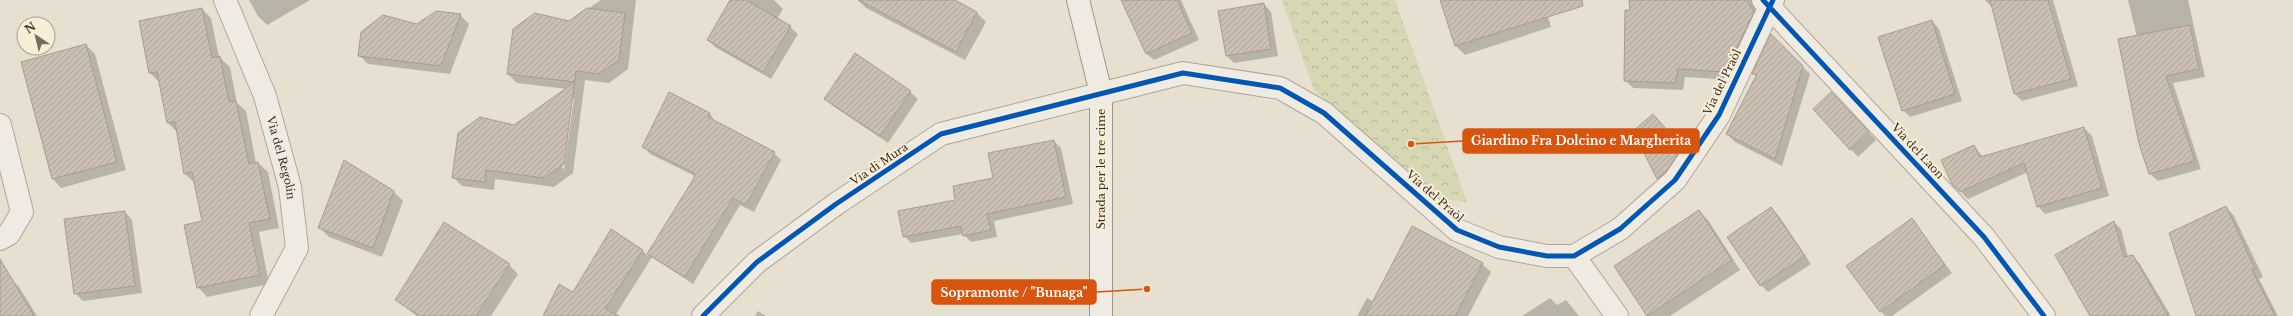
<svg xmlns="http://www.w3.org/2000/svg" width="2293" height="316" viewBox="0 0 2293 316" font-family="'Libre Baskerville',serif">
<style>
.forest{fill:url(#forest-crowns)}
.shadow{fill:#0003;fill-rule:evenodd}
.building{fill:url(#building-hatch);stroke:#a89c90}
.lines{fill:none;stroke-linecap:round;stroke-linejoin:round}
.street-casing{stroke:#ada599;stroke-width:24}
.secondary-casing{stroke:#9c958a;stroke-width:24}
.street{stroke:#efebe3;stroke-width:22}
.secondary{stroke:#efebe3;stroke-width:22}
.cycleway-casing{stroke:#f7eed8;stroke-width:8}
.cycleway{stroke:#0057b8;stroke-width:5}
.labels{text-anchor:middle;stroke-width:4;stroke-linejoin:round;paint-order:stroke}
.street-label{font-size:11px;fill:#3d2e20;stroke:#f7eed8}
.leader{fill:none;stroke:#d7550e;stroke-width:1.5}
.callout-dot{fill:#d7550e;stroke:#f7eed8;stroke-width:1.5}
.callout{fill:#d7550e;stroke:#d7550e;stroke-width:1.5}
.callout-label{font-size:12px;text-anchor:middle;font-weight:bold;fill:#fff}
</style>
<defs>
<pattern id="forest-crowns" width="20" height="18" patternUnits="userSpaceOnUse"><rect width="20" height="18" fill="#d6d7b3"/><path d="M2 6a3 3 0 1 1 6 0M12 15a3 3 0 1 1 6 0" fill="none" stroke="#b9b99a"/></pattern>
<pattern id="building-hatch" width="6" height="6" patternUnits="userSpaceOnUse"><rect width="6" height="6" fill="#cbbfb2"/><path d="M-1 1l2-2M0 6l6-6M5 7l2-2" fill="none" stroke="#afa499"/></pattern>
</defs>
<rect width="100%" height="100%" fill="#e7e0d1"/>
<!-- forest -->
<path class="forest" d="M1282 0H1395L1467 202 1439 199 1314 90Z"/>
<!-- shadow -->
<path class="shadow" d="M249 0H310L267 25 258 16Z
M601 0H636L628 69 609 83 585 80 573 173 554 187 495 179 494 190 462 186 453 177 514 126 567 89 517 83 508 74 569 22ZM572 99H574L564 169 562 168Z
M731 0H774L783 9 777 19 790 27 798 34 771 79 715 47 708 39Z
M858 0H953L977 13 986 22 965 60 866 8Z
M1122 0H1181L1199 40 1154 60 1146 53Z
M1441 0H1543L1551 27 1465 55 1456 46Z
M1630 0H1763L1733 80 1685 77 1683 90 1633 88 1625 80Z
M1985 0H2053L2078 86 2022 101 2015 94 1993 8Z
M2128 0H2188L2205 77 2173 83 2201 169 2158 181 2150 174 2140 144 2137 37Z
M1264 4 1271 12 1278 56 1234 63 1227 56Z
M202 9 211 18 219 57 230 67 237 103 246 111 256 163H258L268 172 279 228 259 232 269 284 207 297 198 287 203 222 195 183 185 174 177 132 168 123 160 83 150 73Z
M460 15 469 24 450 74 368 64 359 55 417 25Z
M1932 21 1939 29 1962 101 1910 117 1903 110Z
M1771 36 1810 74 1782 166 1735 142 1727 134 1757 77 1753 74Z
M86 45 95 54 126 170 61 188 52 178Z
M855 55 910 92 918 99 888 143 833 106 826 99Z
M669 94 710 114 716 123 774 153 781 160 754 212 740 205 693 284 652 257 615 316H544L573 293 642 250 648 256 695 178V176L650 154 643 146Z
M1839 101 1876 140 1858 157 1814 109Z
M1653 115 1689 155 1665 186 1658 179 1635 132Z
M2084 128 2092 136 2109 196 2045 214 2038 206 2028 172 1968 199 1953 184 1974 146 1983 157Z
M1054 141 1061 148 1073 204 994 221 997 237 971 242 963 234 911 243 904 236 956 200 994 179 989 154Z
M345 161 394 192 403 201 382 257 329 237 320 228Z
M2226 207 2234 216 2263 277 2259 279 2278 316H2197Z
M1771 208 1779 216 1811 264 1768 292 1761 285Z
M1699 211 1708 220 1740 270 1670 316H1648L1616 267Z
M125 212 132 220 142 293 83 301 75 293Z
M1912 220 1952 273 1892 316H1885L1881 311Z
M2114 222 2121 229 2128 257 2133 256 2140 264 2171 316H2115Z
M1482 264 1491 272 1468 316H1357L1367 298 1374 302Z
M509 265 518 274 491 316H417L396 300Z
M10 278 19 287 37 316H0V284Z
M1550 298 1557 305 1566 300 1579 316H1522Z
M758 311 766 316H755Z"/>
<!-- building -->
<path class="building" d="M730 0H746L791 26 763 72 707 40Z
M858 0H955L977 12 956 52Z
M1121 0H1177L1192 33 1146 54Z
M1440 0H1582L1583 6 1455 46Z
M1629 0H1746L1754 12 1725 72 1678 69 1675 83 1624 81 1625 10H1630Z
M1990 0H2048L2071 79 2014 94Z
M1264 3 1271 49 1226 56 1218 11Z
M202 8 212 58 220 56 229 102 236 101 249 164 258 162 270 219 249 223 260 275 197 288 184 225 202 221 192 172 184 174 175 122 167 123 157 72 149 73 139 21Z
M587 8 625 13 619 60 599 74 576 71 564 164 544 178 486 170 485 182 452 178 458 133 480 117 514 125 575 82 507 74 513 29 535 13 569 21Z
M436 11 461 14 441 66 358 56 361 32 383 15 417 24Z
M1932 20 1955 94 1902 111 1878 37Z
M2190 25 2199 69 2166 76 2195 161 2149 174 2139 144 2118 39Z
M1771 34 1803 66 1775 159 1726 134 1757 74H1752Z
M86 44 117 162 52 179 21 62Z
M855 53 911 91 880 136 824 99Z
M669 92 710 113 708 117 775 152 746 205 733 198 685 277 647 254 694 178V173L642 147Z
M1831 92 1869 132 1850 150 1813 109Z
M1653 114 1682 147 1666 172 1657 179 1633 131Z
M2084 127 2102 188 2037 207 2024 163 1960 192 1952 184 1941 160 1974 145 1980 157Z
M1054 140 1066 197 987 214 991 230 963 236 961 226 903 237 898 211 955 200 953 186 993 178 988 153Z
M344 160 394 191 373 248 318 228Z
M2226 206 2255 269 2252 270 2275 316H2196L2169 233Z
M1771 207 1805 256 1760 286 1727 237Z
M1699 210 1732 260 1647 316 1614 266Z
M125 211 135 286 74 294 64 219Z
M1912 218 1945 265 1880 312 1846 266Z
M2114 221 2124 257 2133 255 2168 316H2090L2055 255Z
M444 222 510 264 476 316H420L395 300Z
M1412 226 1483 263 1455 316H1365Z
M611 229 643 250 605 309 619 316H543L559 284 573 292Z
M0 259 34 316H0Z"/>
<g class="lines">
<!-- street casing -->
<g class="street-casing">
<g id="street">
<path id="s1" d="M225 0 265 96 290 187 297 248 261 316"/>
<path d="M1763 0 1984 237 2044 316"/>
<path d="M0 125 22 212 9 234 0 239"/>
<path d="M1574 256 1617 316"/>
<path d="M703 316 757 262 836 204 941 134 1183 73 1280 88 1324 113 1457 230 1499 247 1547 256H1574L1620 229 1675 180 1719 115 1773 0"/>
</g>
</g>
<!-- secondary casing -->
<g class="secondary-casing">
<path id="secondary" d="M1078 0 1101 93V316"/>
</g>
<!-- street -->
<use href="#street" class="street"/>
<!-- secondary -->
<use href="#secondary" class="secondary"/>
<!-- cycleway casing -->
<g class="cycleway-casing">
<path id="cycleway" d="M1763 0 1984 237 2044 316
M703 316 757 262 836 204 941 134 1183 73 1280 88 1324 113 1457 230 1499 247 1547 256H1574L1620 229 1675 180 1719 115 1773 0"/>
</g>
<!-- cycleway -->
<use href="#cycleway" class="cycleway"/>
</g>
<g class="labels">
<!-- street labels -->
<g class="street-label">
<text transform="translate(1722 82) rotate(-64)" y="4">Via del Praòl</text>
<text transform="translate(1918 151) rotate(47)" y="4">Via del Laon</text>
<text dy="4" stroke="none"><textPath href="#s1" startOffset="168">Via del Regolin</textPath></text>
<text transform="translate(879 164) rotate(-34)" y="4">Via di Mura</text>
<text transform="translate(1101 169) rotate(-90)" y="4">Strada per le tre cime</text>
<text transform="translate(1435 196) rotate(41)" y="4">Via del Praòl</text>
</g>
</g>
<!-- callouts -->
<path class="leader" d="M1411 144L1463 141M1147 289L1096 292"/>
<g class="callout-dot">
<circle cx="1411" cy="144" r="4"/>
<circle cx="1147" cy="289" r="4"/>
</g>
<g class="callout">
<rect x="1463" y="129" width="236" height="24" rx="4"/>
<rect x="932" y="280" width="164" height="24" rx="4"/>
</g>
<g class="callout-label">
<text x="1581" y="145">Giardino Fra Dolcino e Margherita</text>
<text x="1014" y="297">Sopramonte / "Bunaga"</text>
</g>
<!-- north arrow -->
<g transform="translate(36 36) rotate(325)"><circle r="19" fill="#f7eed8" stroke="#ada18e"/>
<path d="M0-3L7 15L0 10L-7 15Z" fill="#786c5e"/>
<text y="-6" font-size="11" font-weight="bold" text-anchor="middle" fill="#3d2e20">N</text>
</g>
</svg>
